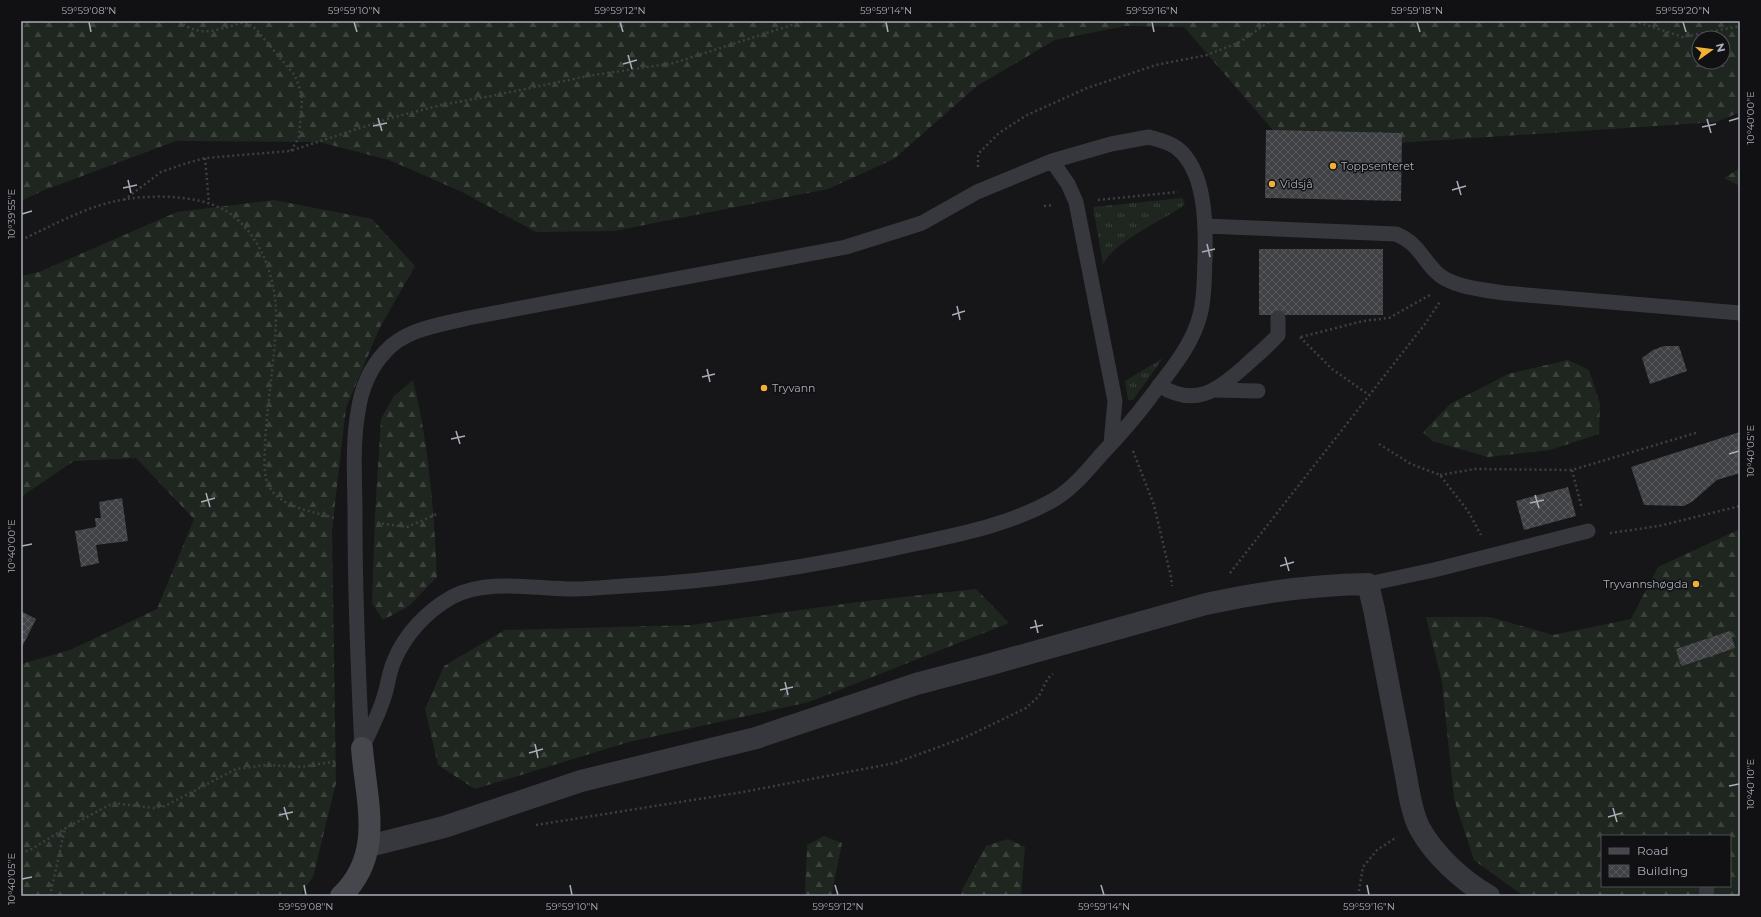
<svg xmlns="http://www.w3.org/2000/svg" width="1761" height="917" viewBox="0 0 1761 917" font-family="Montserrat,sans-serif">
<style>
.grass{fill:url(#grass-tufts)}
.forest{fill:url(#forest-firs);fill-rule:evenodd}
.building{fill:url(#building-cross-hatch)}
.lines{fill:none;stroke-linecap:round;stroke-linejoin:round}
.path{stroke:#3d3f44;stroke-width:2.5;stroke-dasharray:2 3;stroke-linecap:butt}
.lane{stroke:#37383d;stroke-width:15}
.street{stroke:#37383d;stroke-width:22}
.secondary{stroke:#45474d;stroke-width:22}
.ticks{fill:none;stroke:#a8adb8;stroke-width:1.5}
.poi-dot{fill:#f2b134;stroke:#111113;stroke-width:1.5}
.labels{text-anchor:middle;stroke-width:3;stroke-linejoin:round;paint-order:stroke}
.poi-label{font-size:11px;fill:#a8adb8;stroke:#111113;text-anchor:start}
.neatline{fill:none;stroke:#a8adb8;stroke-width:1.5}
.ticks-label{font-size:10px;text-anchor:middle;fill:#a8adb8}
</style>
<defs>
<pattern id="grass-tufts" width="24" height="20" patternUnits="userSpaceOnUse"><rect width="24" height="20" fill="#1e261f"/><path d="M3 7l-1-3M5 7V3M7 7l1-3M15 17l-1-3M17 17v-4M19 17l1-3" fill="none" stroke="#3c433d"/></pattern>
<pattern id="forest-firs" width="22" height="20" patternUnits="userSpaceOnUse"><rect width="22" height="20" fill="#1e261f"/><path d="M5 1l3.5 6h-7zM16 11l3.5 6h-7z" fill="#3c433d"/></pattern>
<pattern id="building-cross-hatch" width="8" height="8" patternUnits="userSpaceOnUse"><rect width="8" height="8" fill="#404145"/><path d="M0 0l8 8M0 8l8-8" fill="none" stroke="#595a5e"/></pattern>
</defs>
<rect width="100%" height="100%" fill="#161618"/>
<!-- grass -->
<path class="grass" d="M1182 198 1185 203 1182 207C1158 223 1118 239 1103 264L1093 207Z
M1163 358 1133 400H1128L1125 381Z"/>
<!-- forest -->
<path class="forest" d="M21 21H1740V112L1717 122 1290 150 1184 27 1125 26 1055 40 977 86 894 159 828 189 614 231 536 232 462 192 389 160 319 142 176 141 42 191 21 201ZM1699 38H1723V62H1699Z
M1740 168V186L1724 178Z
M274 200 372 219 415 266 379 329 346 408 332 530 336 783 313 877 299 896H21V664L70 650 157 609 194 519 136 458 74 461 21 497V276L39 272 177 212Z
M1568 360 1589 370 1600 404 1599 434 1550 450 1488 457 1432 441 1423 432 1450 404 1508 374Z
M413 380C429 444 434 512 437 577L409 606 383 620 372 603 375 514 381 419 394 396Z
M1740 529V896H1527L1522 895 1474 860 1454 799 1442 682 1426 617H1490L1553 635 1631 619 1658 567ZM1602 836H1730V886H1602Z
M976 589 1009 623 809 702 629 742 475 789 438 765 425 709 444 666 505 630 691 625 858 602Z
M824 836 842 843 832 893 831 896H805L807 845Z
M1008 839 1025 847 1021 896H961L963 888 986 846Z"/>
<!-- building -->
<path class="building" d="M1266 130 1402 133 1401 201 1265 198Z
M1259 249H1383V315H1259Z
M1664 346H1679L1687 371 1650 384 1642 358 1653 350Z
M1740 432V473L1717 480 1693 501 1684 506 1644 505 1631 467Z
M1568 487 1576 516 1524 530 1516 501Z
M122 498 128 541 96 545 99 563 81 567 75 531 96 527 95 518H101L99 502Z
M21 611 36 619 21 649Z
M1730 631 1735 648 1682 666 1680 663 1676 649Z"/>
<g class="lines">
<!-- path -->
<path class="path" d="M179 21C203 40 219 28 246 22L256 29 295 76 300 89 302 100 299 137 291 151
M1634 21 1683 37 1740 26
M205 158 209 203
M978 167V154L999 133 1027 115 1087 88 1156 65 1207 55 1240 42 1270 21
M124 200 161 172 187 163 205 158 290 151 391 118 441 105 491 96 588 76 674 63 804 21
M1098 200 1178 192
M1044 206 1053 205
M21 240C52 226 83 208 116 201 147 194 198 194 226 211 261 233 277 280 276 319 275 361 267 402 265 443 265 455 263 470 267 482 276 507 312 511 334 518
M1300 337 1332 369 1369 395
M1301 337 1363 321 1389 318 1430 295
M1379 444 1411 464 1440 475 1468 511 1481 535
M1133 451 1154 505 1171 577 1172 586
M1572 470 1582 509
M1440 475 1475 469 1572 470 1699 432
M377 523 407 527 439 513
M1610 533 1659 526 1740 506
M1230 573 1425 324 1441 300
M536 825 743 792 895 763 966 737 1026 708 1039 696 1048 678 1053 674
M21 853 30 850 66 828 113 803 153 808 165 806 236 769 267 765 301 767 337 761
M50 896 65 828
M1358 896 1363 867 1377 850 1397 837"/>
<!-- lane -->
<path class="lane" d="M1149 137C1159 140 1169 142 1177 148 1206 171 1206 225 1205 259 1204 277 1205 297 1200 315 1192 347 1168 373 1149 399 1134 419 1117 438 1100 456 1087 471 1072 489 1055 499 1014 523 966 533 919 543 822 565 724 581 624 586 608 587 591 589 574 589 536 589 486 578 452 597 427 611 405 634 394 661 389 672 388 685 384 697 379 714 370 731 362 748 358 670 355 593 355 515 355 481 352 445 358 412 361 390 370 368 385 352 405 329 440 325 468 318L846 247 922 223 977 192 1052 161 1111 144Z
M1052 161 1068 184 1076 202 1115 401 1111 443
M1206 226 1396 234C1419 244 1420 256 1436 272 1450 287 1485 290 1504 293L1740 313
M1159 385C1194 408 1217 391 1244 367 1256 356 1268 346 1278 335V318
M1215 390 1258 391
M1368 584 1434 570 1588 531
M1706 896 1707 886"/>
<!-- street -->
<path class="street" d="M369 846 444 827 581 781 756 738 916 684 984 666 1206 604C1259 592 1313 585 1368 584L1374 609 1406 776C1409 793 1412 814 1420 829 1435 856 1463 881 1489 896"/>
<!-- secondary -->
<path class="secondary" d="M341 896C385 854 366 801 362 748"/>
</g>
<!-- ticks -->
<path class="ticks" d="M89 22 91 32M354 22 357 32M620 22 623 32M886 22 888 32M1152 22 1154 32M1417 22 1420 32M1683 22 1686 32M628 55 632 69M623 64 637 60M378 118 382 131M1707 119 1711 133M1729 121 1739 118M373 126 387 123M1702 127 1716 124M128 180 131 193M1457 181 1461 195M123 188 137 185M1452 190 1466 186M22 214 32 211M1207 244 1210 257M1202 252 1215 249M957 306 960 320M952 315 965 311M707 369 710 382M702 377 715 374M456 431 460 444M451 439 465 436M1729 454 1739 451M206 493 210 507M1535 495 1539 508M201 502 215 498M1530 503 1544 500M22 546 32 544M1285 557 1289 571M1280 566 1294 562M1035 620 1038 633M1030 628 1043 625M785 682 788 695M780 690 793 687M535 744 538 758M529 753 543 749M1729 786 1739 784M284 807 288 820M1613 808 1617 822M279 815 293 812M1608 817 1622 813M22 879 32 877M304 885 306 895M570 885 572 895M835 885 838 895M1101 885 1104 895M1367 885 1369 895"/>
<!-- markers -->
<g class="poi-dot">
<circle cx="1333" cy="166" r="4"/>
<circle cx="1272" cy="184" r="4"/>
<circle cx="764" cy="388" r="4"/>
<circle cx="1696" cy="584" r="4"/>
</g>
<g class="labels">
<!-- poi labels -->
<g class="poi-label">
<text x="1341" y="170">Toppsenteret</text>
<text x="1280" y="188">Vidsjå</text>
<text x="772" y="392">Tryvann</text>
<text x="1688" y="588" text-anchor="end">Tryvannshøgda</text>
</g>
</g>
<!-- border -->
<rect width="1761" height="917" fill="none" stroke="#111113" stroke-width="44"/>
<!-- legend -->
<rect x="1601" y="835" width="130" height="52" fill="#111113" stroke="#4d4f55"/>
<rect x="1609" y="848" width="20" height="6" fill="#45474d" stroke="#4d4f55"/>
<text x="1637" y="855" font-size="12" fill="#a8adb8">Road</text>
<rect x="1609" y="865" width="20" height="12" fill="url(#building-cross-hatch)" stroke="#4d4f55"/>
<text x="1637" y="875" font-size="12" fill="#a8adb8">Building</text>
<!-- north arrow -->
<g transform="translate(1711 50) rotate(76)"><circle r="19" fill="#111113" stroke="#4d4f55"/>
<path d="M0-3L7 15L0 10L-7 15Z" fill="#f2b134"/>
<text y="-6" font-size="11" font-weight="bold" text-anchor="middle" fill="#a8adb8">N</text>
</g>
<rect x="22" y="22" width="1717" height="873" class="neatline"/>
<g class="ticks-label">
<text x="89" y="14">59°59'08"N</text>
<text x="354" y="14">59°59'10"N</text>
<text x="620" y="14">59°59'12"N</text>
<text x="886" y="14">59°59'14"N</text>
<text x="1152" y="14">59°59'16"N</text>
<text x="1417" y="14">59°59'18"N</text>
<text x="1683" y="14">59°59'20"N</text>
<text transform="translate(1750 118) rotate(-90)" y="4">10°40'00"E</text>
<text transform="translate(11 214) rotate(-90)" y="4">10°39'55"E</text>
<text transform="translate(1750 451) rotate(-90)" y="4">10°40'05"E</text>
<text transform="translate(11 546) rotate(-90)" y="4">10°40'00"E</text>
<text transform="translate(1750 784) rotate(-90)" y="4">10°40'10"E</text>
<text transform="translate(11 879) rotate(-90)" y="4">10°40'05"E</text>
<text x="306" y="910">59°59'08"N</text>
<text x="572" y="910">59°59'10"N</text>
<text x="838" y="910">59°59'12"N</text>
<text x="1104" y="910">59°59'14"N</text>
<text x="1369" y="910">59°59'16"N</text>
</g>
</svg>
